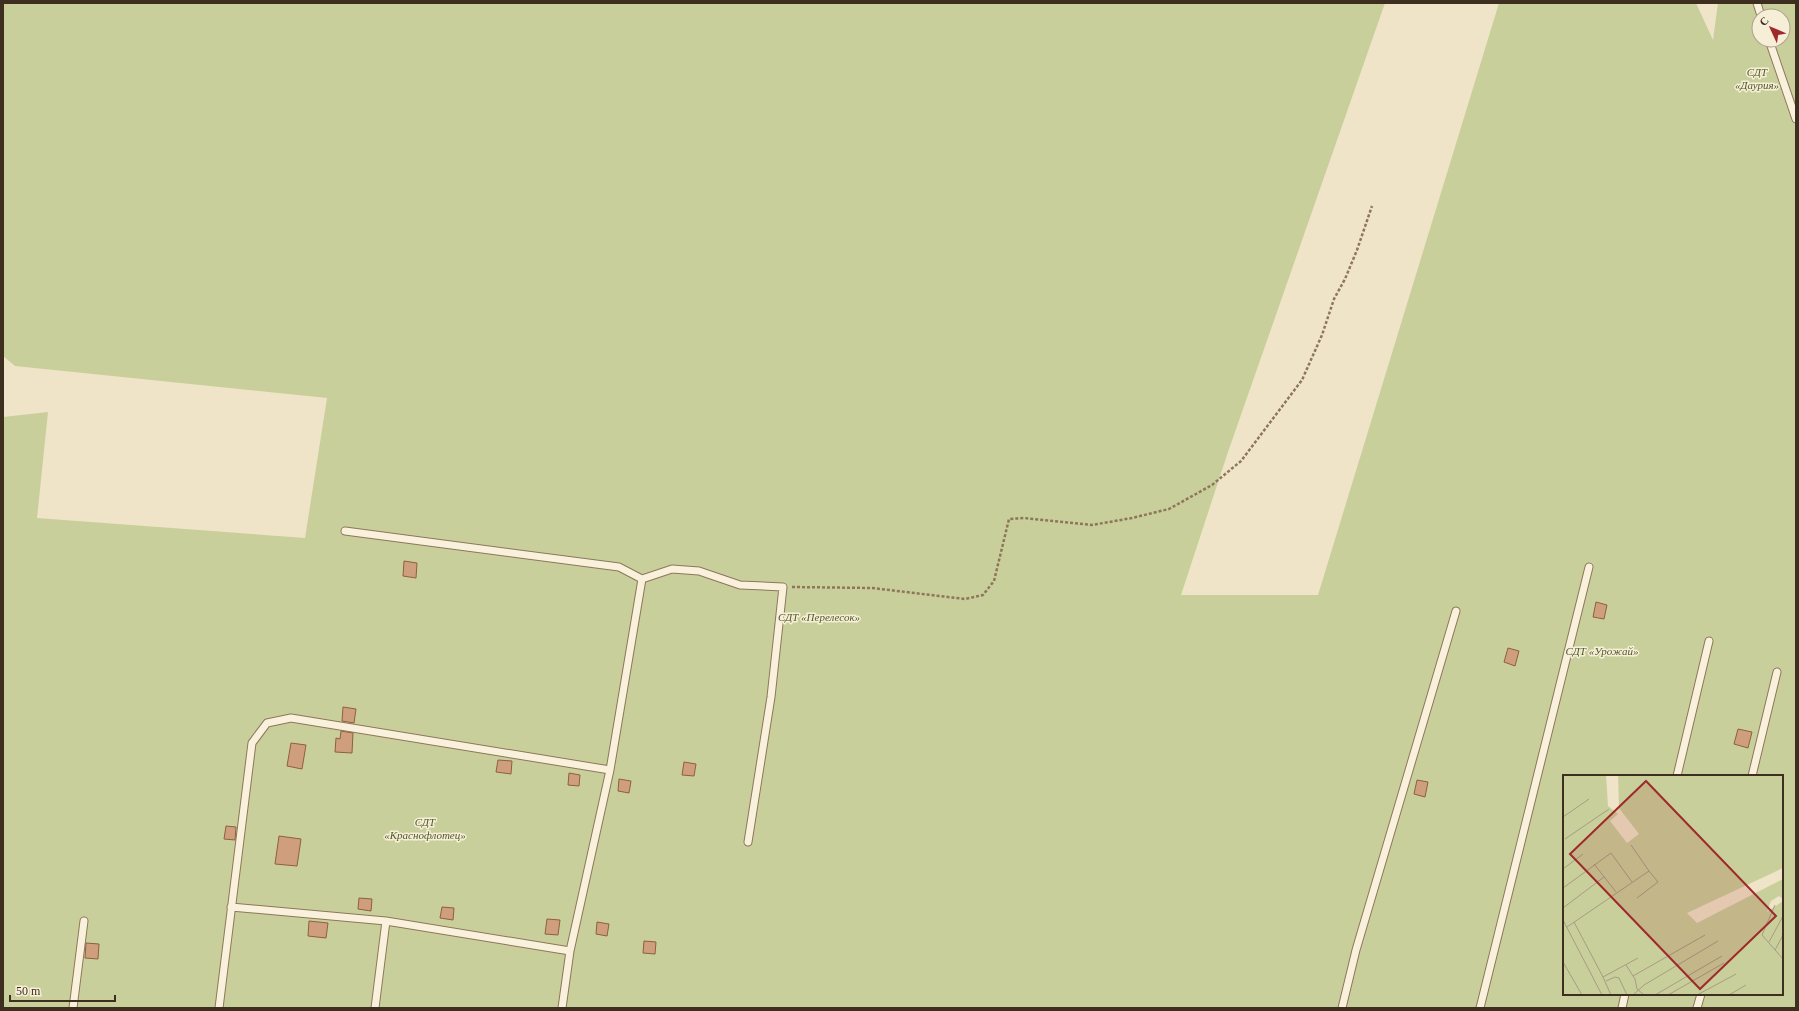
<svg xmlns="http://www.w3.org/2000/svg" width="1799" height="1011" viewBox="0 0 1799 1011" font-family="Georgia,serif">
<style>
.green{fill:#c9cf9b;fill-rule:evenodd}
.building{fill:#cf9f7d;stroke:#8d5f41}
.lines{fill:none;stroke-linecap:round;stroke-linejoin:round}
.lane-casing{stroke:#8d765c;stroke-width:9}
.path{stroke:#8d765c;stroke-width:2.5;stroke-dasharray:3 2;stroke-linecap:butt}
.lane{stroke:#faf1dc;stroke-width:7}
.labels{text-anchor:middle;stroke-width:3;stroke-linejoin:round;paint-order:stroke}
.park-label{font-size:11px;font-style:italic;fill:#4d5a26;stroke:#f7eed8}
.inset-road{fill:none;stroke:#a89b85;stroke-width:1}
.view{fill:#9e2a2b;fill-opacity:0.15;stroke:#9e2a2b;stroke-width:2}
.inset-edge{fill:none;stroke:#3d2e20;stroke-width:2}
</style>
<rect width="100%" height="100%" fill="#f0e4c8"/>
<!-- green -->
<path class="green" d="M3 3H1385L1228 452 1181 595H1318L1499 3H1696L1713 40 1718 3H1796V1008H3V417L48 412 37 518 305 538 327 398 15 366 3 356ZM1759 16H1783V40H1759ZM1564 776H1782V994H1564Z"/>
<!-- building -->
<path class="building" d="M404 561 417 563 416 578 403 576Z
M1596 602 1607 605 1604 619 1593 617Z
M1508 648 1519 651 1515 666 1504 662Z
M343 707 356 709 354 723 342 721Z
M1738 729 1752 732 1748 748 1734 744Z
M341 731 353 733 352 753 335 752 336 738 340 739Z
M291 743 306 745 302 769 287 766Z
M498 760 512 761 511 774 496 772Z
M684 762 696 764 694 776 682 775Z
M569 773 580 775 579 786 568 785Z
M619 779 631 781 629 793 618 791Z
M1417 780 1428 782 1425 797 1414 794Z
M226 826 236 827 235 840 224 839Z
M279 836 301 839 297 866 275 864Z
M359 898 372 899 371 911 358 909Z
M442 907 454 908 453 920 440 918Z
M547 919 560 920 558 935 545 934Z
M309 921 328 923 326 938 308 936Z
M597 922 609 924 607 936 596 934Z
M644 941 656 942 655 954 643 953Z
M86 943 99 944 98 959 85 958Z"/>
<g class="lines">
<!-- lane casing -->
<g class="lane-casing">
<path id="lane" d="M1757 3 1761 16
M1769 40 1796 119
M345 531 619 567 642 579
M1677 776 1709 641
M1752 776 1777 672
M231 907 386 921 570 951
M73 1008 84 921
M219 1008 252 743 267 723 291 718 610 770
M375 1008 386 921
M562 1008 570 951 610 770 642 579 672 569 699 571 740 585 783 587 771 697 748 842
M1342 1008 1356 950 1456 611
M1480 1008 1589 567
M1622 1008 1625 994
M1697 1008 1701 994"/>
</g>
<!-- path -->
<path class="path" d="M792 587 872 588 965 599 983 595 994 581 1009 519 1024 518 1092 525 1132 518 1169 509 1212 485 1241 461 1302 380 1322 335 1334 299 1345 279 1357 250 1372 206"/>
<!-- lane -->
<use href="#lane" class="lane"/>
</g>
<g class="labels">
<!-- park labels -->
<g class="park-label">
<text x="1757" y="76">СДТ<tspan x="1757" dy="13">«Даурия»</tspan></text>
<text x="819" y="621">СДТ «Перелесок»</text>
<text x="1602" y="655">СДТ «Урожай»</text>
<text x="425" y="826">СДТ<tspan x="425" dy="13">«Краснофлотец»</tspan></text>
</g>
</g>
<!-- overview -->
<g transform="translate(1563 775)">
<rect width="220" height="220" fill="#f0e4c8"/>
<path d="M0 0H43L45 31 55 39 47 46 64 68 76 59 56 33 55 0H220V93L124 138 134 148 220 104V124L216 121 208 126 204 137 220 126V220H0Z" fill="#c9cf9b"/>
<path class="inset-road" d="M0 42 26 24M2 64 46 34M68 70 86 96M31 89 53 117M0 94 20 79M0 113 48 78 69 107M212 130 199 160 220 184M0 133 41 102M0 145 39 220M11 147 40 202 75 183M4 152 86 96 95 107 74 123M206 167 220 141M212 175 220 160M0 187 19 220M63 190 72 204 74 214 81 220M70 201 142 160M40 202 48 220M43 206 52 202 56 203 64 220M70 220 81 210 155 166M92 220 159 181M105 220 161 188M134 220 173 199M166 220 183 210"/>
<path class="view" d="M83 6 213 141 137 214 7 79Z"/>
<rect width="220" height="220" class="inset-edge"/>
</g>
<!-- border -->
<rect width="1799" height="1011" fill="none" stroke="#3d2e20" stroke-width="8"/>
<!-- north arrow -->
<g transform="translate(1771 28) rotate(314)"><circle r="19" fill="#f7eed8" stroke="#ada18e"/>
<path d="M0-3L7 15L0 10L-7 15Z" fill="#9e2a2b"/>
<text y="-6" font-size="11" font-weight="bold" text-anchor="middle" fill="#3d2e20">С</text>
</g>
<!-- scale -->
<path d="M10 995v6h105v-6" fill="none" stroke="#3d2e20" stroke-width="2"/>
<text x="16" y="995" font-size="12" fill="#3d2e20" stroke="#f7eed8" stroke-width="3" paint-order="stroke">50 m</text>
</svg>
